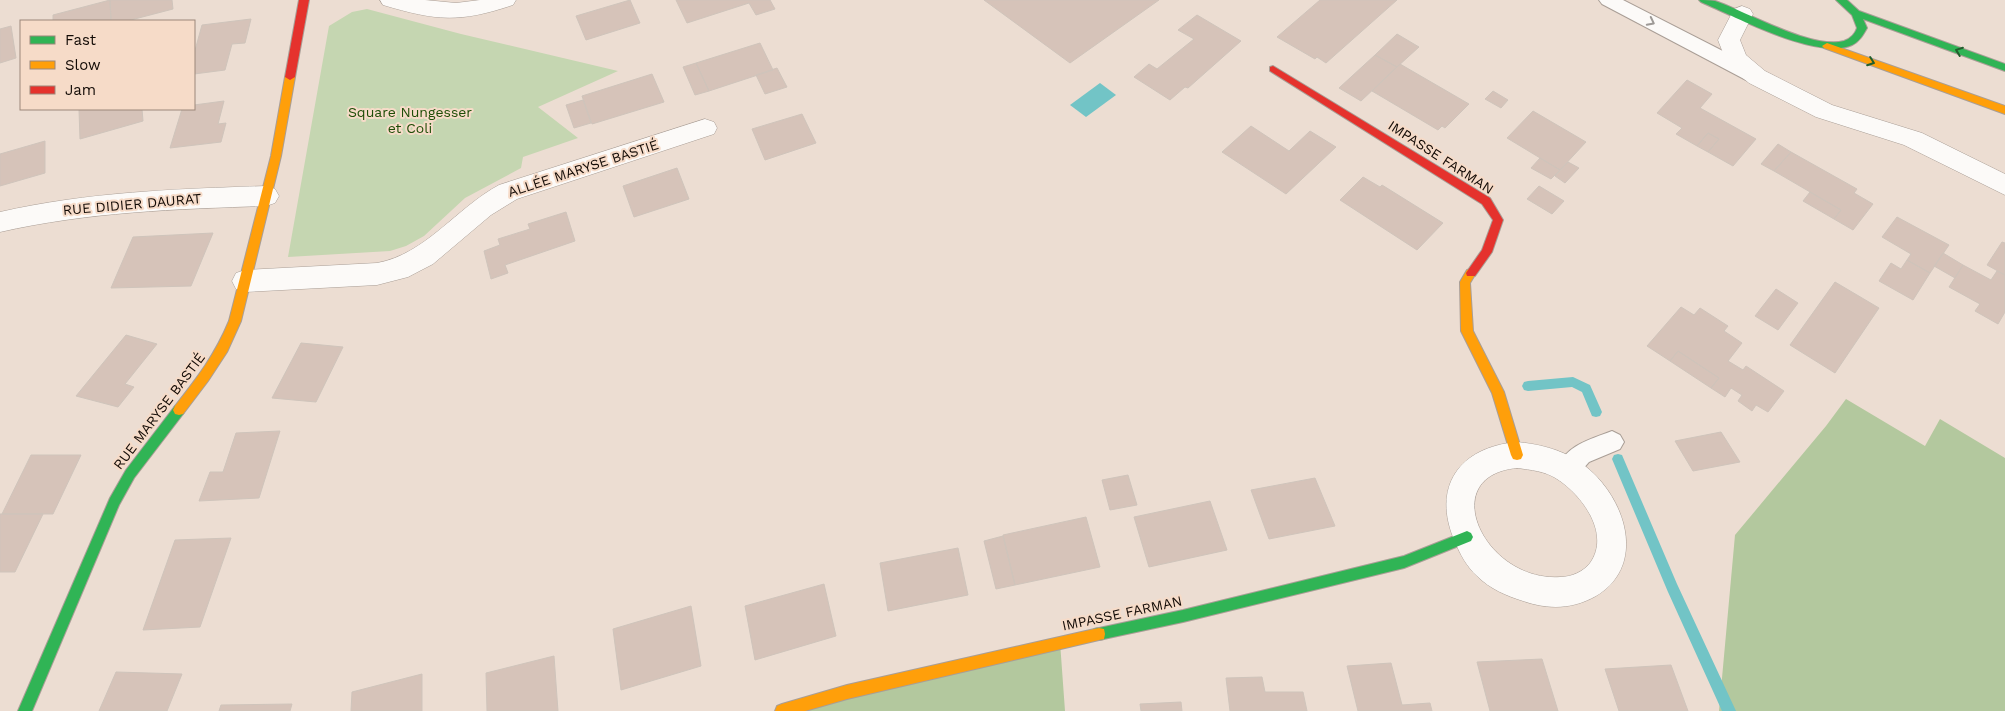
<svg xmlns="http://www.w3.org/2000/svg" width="2005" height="711" viewBox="0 0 2005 711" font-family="'Work Sans',sans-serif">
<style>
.green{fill:#c5d6b1}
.forest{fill:#b3c89e}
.water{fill:#72c4c6}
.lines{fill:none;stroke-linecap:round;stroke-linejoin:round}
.stream{fill:#72c4c6;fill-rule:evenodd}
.building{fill:#d6c3b9;stroke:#cfc4bb}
.lane-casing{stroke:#a99e96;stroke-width:2}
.street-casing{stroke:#a99e96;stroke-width:1}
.fast-casing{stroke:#a99e96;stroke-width:2}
.slow-casing{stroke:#a99e96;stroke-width:2}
.jam-casing{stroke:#a99e96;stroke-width:2}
.lane{fill:#fcfaf8;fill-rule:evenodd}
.street{fill:#fcfaf8;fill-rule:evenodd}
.fast{fill:#30b455;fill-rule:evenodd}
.slow{fill:#ff9f0a;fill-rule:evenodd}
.jam{fill:#e5322d;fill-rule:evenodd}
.oneway{stroke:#9e9a97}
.oneway2{stroke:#215f2d}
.labels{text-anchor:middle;stroke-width:4;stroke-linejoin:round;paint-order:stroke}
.park-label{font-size:14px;fill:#1e4d07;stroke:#f6dbc8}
.street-label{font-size:14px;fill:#120a05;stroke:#f6dbc8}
</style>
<rect width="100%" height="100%" fill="#ecddd2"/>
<!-- green -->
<path class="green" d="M367 9 461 34 618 71 538 107 578 138 523 157 521 168 465 198 424 236 406 246 390 251 288 257 329 26 352 12Z"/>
<!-- forest -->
<path class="forest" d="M1846 399 1925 446 1940 419 2005 458V711H1719L1735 535 1826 426Z
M1060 642 1065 711H785Z"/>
<!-- water -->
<path class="water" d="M1100 83 1116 95 1086 117 1070 105Z"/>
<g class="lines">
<!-- stream -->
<path class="stream" d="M1573 377 1590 385 1602 412 1600 416 1596 417 1592 416 1582 392 1572 387 1528 391 1524 390 1522 386 1524 382 1528 381Z
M1618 454 1622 455 1677 584 1736 711H1722L1668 592 1612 459 1614 455Z"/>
</g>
<!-- building -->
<path class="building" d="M110 0H172L173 9 127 21H111Z
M110 0 111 21H53V15Z
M630 0 640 23 586 40 576 16Z
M676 0H770L775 9 756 15 749 3 687 23Z
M984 0H1159L1070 63Z
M1320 0H1397L1326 63 1317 57 1315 59 1277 37Z
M1197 15 1241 41 1188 88 1185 87 1170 100 1134 77 1149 64 1157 69 1194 39 1178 30Z
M251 19 245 43 232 44 225 70 194 74V54L202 25Z
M11 26 16 58 0 63V29Z
M1397 34 1419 47 1397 67 1375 55Z
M760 43 773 70 709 91 696 63Z
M1375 55 1397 67 1361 101 1339 88Z
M696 63 709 91 695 95 683 67Z
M1400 64 1469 104 1445 128 1442 126 1438 130 1372 91Z
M777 68 787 87 765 94 756 75Z
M652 74 664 102 592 124 582 96Z
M1687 80 1712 94 1700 108 1756 139 1733 166 1708 152 1719 139 1708 133 1697 146 1676 134 1682 128 1657 113Z
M1493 91 1508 100 1501 108 1485 99Z
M583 100 591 123 574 128 566 105Z
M224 101 218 124 226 123 221 142 170 148 182 109H194V105Z
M83 109H142L143 121 80 139 79 110Z
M1533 111 1586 142 1560 170 1507 138Z
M802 114 816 143 765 160 752 129Z
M1251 126 1289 151 1310 131 1336 147 1286 194 1222 152Z
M1708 133 1719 139 1708 152 1697 146Z
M45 141V173L0 186V154Z
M1778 144 1791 152 1774 171 1761 164Z
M1791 152 1857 189 1854 193 1873 204 1853 230 1834 219 1841 210 1774 171Z
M1540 158 1560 170 1551 179 1531 168Z
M1568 162 1579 168 1565 183 1555 176Z
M677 168 689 199 634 217 623 186Z
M1363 177 1380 187 1382 185 1443 223 1417 250 1340 200Z
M1539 186 1564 201 1552 214 1527 199Z
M1810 192 1841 210 1834 219 1803 201Z
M566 212 575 241 505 265 508 273 491 279 484 251 500 245 498 239 530 229 528 224Z
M1897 217 1949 245 1930 273 1907 260 1911 254 1882 237Z
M213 233 191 286 111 288 133 237Z
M2002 242 2005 243V275L1987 265Z
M1943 253 1963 265 1955 278 1934 266Z
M1907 260 1930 273 1913 300 1879 281 1891 263 1901 269Z
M1963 265 1991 280 1997 271 2005 275V312L1998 324 1975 311 1980 304 1949 287Z
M1835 282 1879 308 1835 373 1790 345Z
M1776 289 1798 303 1778 330 1755 316Z
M1681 307 1694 315 1700 308 1728 326 1724 331 1742 343 1728 361 1743 370 1746 366 1784 391 1768 412 1756 405 1752 411 1738 401 1742 395 1731 388 1725 397 1711 388 1719 378 1678 351 1670 361 1647 346Z
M126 335 157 344 125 384 134 387 118 407 76 396Z
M301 343 343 347 316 402 272 398Z
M1678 351 1719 378 1711 388 1670 361Z
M280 431 259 498 199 501 210 472H223L236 433Z
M1721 432 1740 462 1693 471 1675 441Z
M31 455H81L53 514H2Z
M1128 475 1137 505 1110 510 1102 480Z
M1315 478 1335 526 1269 539 1251 490Z
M1210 501 1227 550 1149 567 1134 517Z
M0 514H43L15 572H0Z
M1086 517 1100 567 1015 585 1003 535Z
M1003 536 1015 585 996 589 984 541Z
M231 538 200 627 143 630 175 540Z
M958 548 968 595 888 611 880 563Z
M824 584 836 636 755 660 745 606Z
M691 606 701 666 621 690 613 629Z
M554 656 558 711H487L486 673Z
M1542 659 1558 711H1490L1477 662Z
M1391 663 1402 705 1430 703 1432 711H1358L1347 666Z
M1671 665 1688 711H1619L1605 669Z
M116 672 182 674 167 711H99Z
M422 674V711H351L352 692Z
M1262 677 1265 692H1303L1307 711H1230L1226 678Z
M1181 702 1182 711H1141L1140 704Z
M292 704 290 711H219L221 705Z"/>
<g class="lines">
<!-- lane casing -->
<g class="lane-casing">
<path id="lane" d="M1599 0H1623L1760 70 1763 75 1760 80 1753 82 1746 80 1602 4Z
M1612 431 1620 435 1624 442 1620 449 1589 462 1575 478 1567 481 1559 478 1555 470C1567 445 1588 440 1612 431Z"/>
</g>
<!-- street casing -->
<g class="street-casing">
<path id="street" d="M380 0H425L456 3 480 0H516L513 5C459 23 437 21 383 5Z
M1742 6 1750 9 1753 14 1740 40 1746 55 1765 71 1832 105 1922 133 2005 174V195L1904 145 1816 117 1749 83 1728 66 1718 40 1734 9Z
M705 119 714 122 717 128 714 134 517 199 491 215 433 264 408 277 377 285 245 292 236 289 232 281 236 273 245 270 377 263C426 254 456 208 499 185Z
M266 186 275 189 279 196 275 203 266 206C176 209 88 212 0 232V212C88 192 176 189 266 186Z
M1517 442C1538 444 1560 449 1578 461 1622 489 1651 563 1596 596 1573 609 1549 610 1523 601 1507 596 1490 589 1477 576 1467 567 1460 554 1455 542 1431 487 1459 447 1517 442ZM1517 468C1531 470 1545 471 1557 479 1582 495 1611 534 1590 563 1583 572 1571 577 1560 577 1485 582 1434 476 1517 468Z"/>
</g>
<!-- fast casing -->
<g class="fast-casing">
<path id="fast" d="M1699 0C1705 0 1710 0 1715 1 1746 11 1812 50 1844 41 1850 39 1855 34 1857 28L1852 15 1836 0H1847L1859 11 2005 64V71L1863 19 1867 28C1863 35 1859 42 1852 45 1818 61 1734 16 1701 2Z
M179 405 183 406 185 410 183 414 134 478 119 505 32 711H18L110 498 126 470 175 406Z
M1467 531 1471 533 1473 537 1471 541 1404 568 1183 622 1099 640 1094 639 1093 634 1094 629 1099 628 1183 610 1404 556Z"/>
</g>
<!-- slow casing -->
<g class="slow-casing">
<path id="slow" d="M1827 43 2005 106V114L1824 48 1822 46Z
M290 74 295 77 281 156 241 321 227 352 208 381 183 414 179 415 175 414 173 410 175 406C197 378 215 355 229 321L271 156 285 77Z
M1471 269 1475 270 1476 273 1470 283 1473 331 1504 392 1523 455 1521 459 1517 460 1513 459 1511 455 1492 393 1461 331 1460 282 1467 270Z
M1099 628 1104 629 1105 634 1104 639 1099 640 847 699 805 711H775L777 706 782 704 847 685Z"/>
</g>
<!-- jam casing -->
<g class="jam-casing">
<path id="jam" d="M299 0H309L295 77 290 80 285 77Z
M1273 66 1490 198 1503 220 1492 252 1475 276H1467L1466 273 1482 250 1493 220 1482 204 1270 71V67Z"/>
</g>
<!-- lane -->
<use href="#lane" class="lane"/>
<!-- street -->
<use href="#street" class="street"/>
<!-- fast -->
<use href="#fast" class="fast"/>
<!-- slow -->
<use href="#slow" class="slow"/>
<!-- jam -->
<use href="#jam" class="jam"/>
</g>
<!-- one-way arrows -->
<defs><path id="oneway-chevron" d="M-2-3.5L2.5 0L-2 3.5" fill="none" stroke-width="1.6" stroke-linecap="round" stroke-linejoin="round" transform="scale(1.25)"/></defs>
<use class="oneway" href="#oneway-chevron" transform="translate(1651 22) rotate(27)"/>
<g class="oneway2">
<use href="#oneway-chevron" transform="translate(1959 51) rotate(-159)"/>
<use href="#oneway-chevron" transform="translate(1871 62) rotate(20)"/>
</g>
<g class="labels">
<!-- park labels -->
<g class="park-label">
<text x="410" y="117">Square Nungesser<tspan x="410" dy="16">et Coli</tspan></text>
</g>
<!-- street labels -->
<g class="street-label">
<text transform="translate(1441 157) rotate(33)" y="5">IMPASSE FARMAN</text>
<text transform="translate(583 168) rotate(-18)" y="5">ALLÉE MARYSE BASTIÉ</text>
<text transform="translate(132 204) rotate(-5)" y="5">RUE DIDIER DAURAT</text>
<text transform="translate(159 411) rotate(-53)" y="5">RUE MARYSE BASTIÉ</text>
<text transform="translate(1122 613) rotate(-12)" y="5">IMPASSE FARMAN</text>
</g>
</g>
<!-- legend -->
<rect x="20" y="20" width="175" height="90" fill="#f6dbc8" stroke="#9b877a"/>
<rect x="30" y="36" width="25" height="8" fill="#30b455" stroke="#9b877a"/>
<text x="65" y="45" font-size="15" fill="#120a05">Fast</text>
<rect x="30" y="61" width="25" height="8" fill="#ff9f0a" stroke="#9b877a"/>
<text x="65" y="70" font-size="15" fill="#120a05">Slow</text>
<rect x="30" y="86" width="25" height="8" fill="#e5322d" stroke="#9b877a"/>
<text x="65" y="95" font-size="15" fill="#120a05">Jam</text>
</svg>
